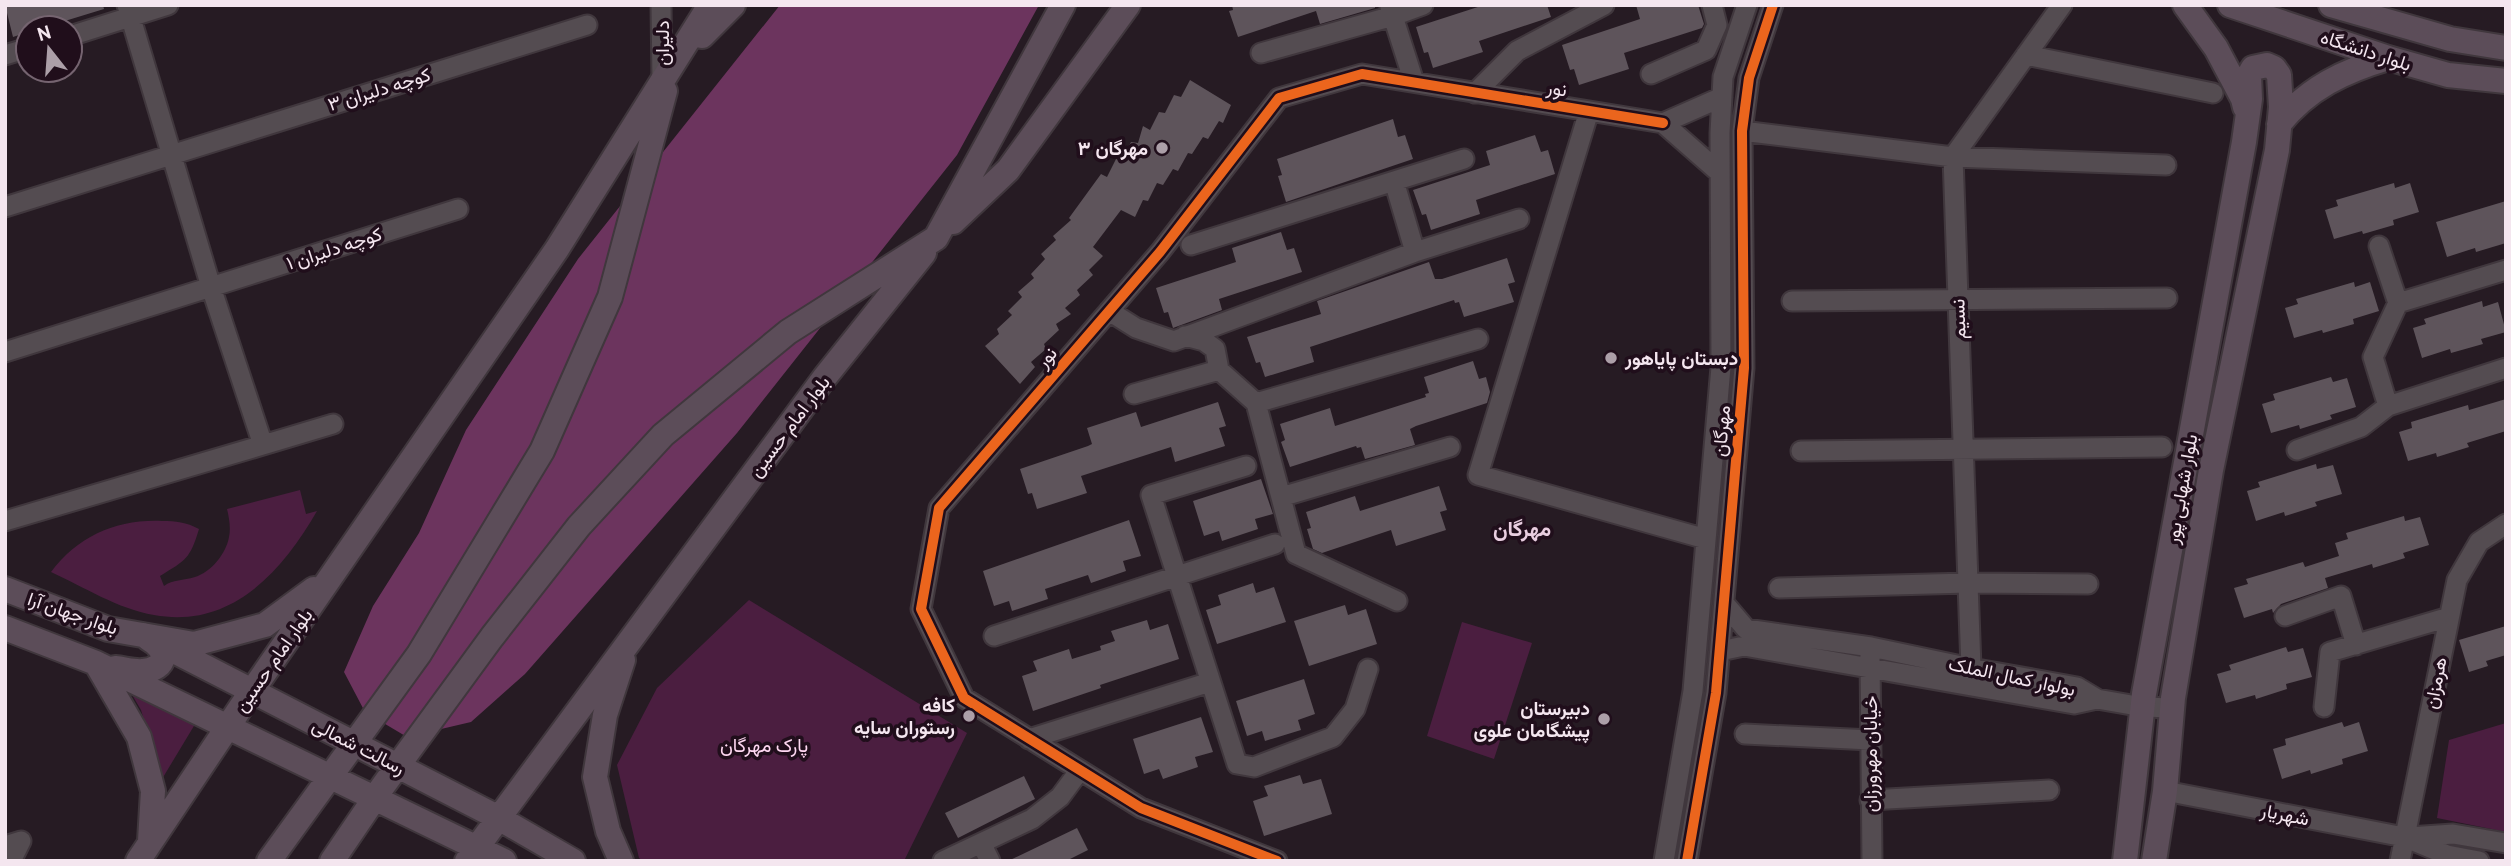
<svg xmlns="http://www.w3.org/2000/svg" width="2511" height="866" viewBox="0 0 2511 866" font-family="Overpass,Vazirmatn,sans-serif">
<style>
.green{fill:#4b1e40}
.forest{fill:#6c345e}
.building{fill:#5e545b}
.lines{fill:none;stroke-linecap:round;stroke-linejoin:round}
.minor-casing{stroke:#40373d;stroke-width:23}
.major-casing{stroke:#40373d;stroke-width:28}
.minor{stroke:#544c51;stroke-width:19}
.major{stroke:#5c4d59;stroke-width:24}
.cycleway-casing{stroke:#200e1b;stroke-width:15}
.cycleway{stroke:#eb651d;stroke-width:10}
.poi-dot{fill:#ac9fa8;stroke:#200e1b;stroke-width:2.5}
.labels{text-anchor:middle;stroke-width:7;stroke-linejoin:round;paint-order:stroke}
.street-label{font-size:19px;fill:#f4e6ef;stroke:#200e1b}
.poi-label{font-size:19px;font-weight:bold;fill:#f4e6ef;stroke:#200e1b;text-anchor:end}
.park-label{font-size:19px;fill:#fed7f1;stroke:#200e1b}
.neighbourhood-label{font-size:21px;font-weight:bold;fill:#e9cee0;stroke:#200e1b}
</style>
<rect width="100%" height="100%" fill="#261b23"/>
<!-- green -->
<path class="green" d="M300 490 306 514 317 511C282 572 231 629 154 615 118 609 84 587 51 572 78 536 117 519 162 521 176 521 186 522 199 529 190 559 186 560 160 576L164 586C173 579 183 581 195 577 211 572 226 554 229 537 231 528 229 517 227 509Z
M749 600 967 733 904 861H643L639 858 617 765 657 688Z
M1462 622 1532 643 1494 759 1427 736Z
M124 681 206 706 162 779 141 710Z
M2506 723V832L2437 818 2449 740Z"/>
<!-- forest -->
<path class="forest" d="M780 5H1039L957 155 737 433 525 674 471 722 407 737 365 712 344 672 373 606 419 533 466 430 578 259Z"/>
<!-- building -->
<path class="building" d="M5 5H103L104 9 42 28H28V32L13 37Z
M1232 5H1375V8L1320 24 1316 11 1238 37 1229 11 1233 10Z
M1484 5H1547L1551 17 1479 41 1483 52 1433 68 1428 52 1424 53 1416 27Z
M1636 5H1698L1704 24 1702 28 1624 53 1629 69 1579 85 1574 69 1570 70 1562 45 1640 19Z
M1190 80 1231 105 1223 123 1219 121 1208 139 1203 137 1192 154 1188 153 1178 171 1173 169 1163 185 1157 183 1148 201 1143 200 1135 217 1121 210 1093 247 1103 256 1089 270 1093 275 1077 290 1080 295 1065 308 1071 314 1056 324 1059 330 1044 344 1046 349 1031 362 1035 367 1020 384 985 346 999 334 997 329 1012 315 1008 311 1022 297 1018 292 1034 278 1031 274 1045 259 1041 254 1056 240 1053 236 1071 220 1069 218 1101 174 1107 177 1116 159 1121 160 1131 142 1138 143 1143 126 1150 130 1159 112 1165 113 1174 95 1181 97Z
M1393 119 1398 137 1405 135 1413 159 1286 202 1278 176 1282 175 1277 159Z
M1535 135 1541 152 1548 150 1555 174 1476 200 1480 214 1431 230 1426 214 1422 215 1413 190 1490 165 1486 151Z
M2394 183 2395 188 2410 183 2419 212 2393 220 2394 225 2363 234 2362 231 2334 239 2325 210 2338 206 2336 200Z
M2506 201V243L2476 252 2475 248 2447 257 2436 222Z
M1281 232 1287 250 1294 248 1302 272 1219 299 1222 310 1173 328 1168 312 1164 313 1156 288 1236 262 1232 248Z
M1507 258 1515 282 1508 284 1514 302 1464 317 1459 302 1455 303 1454 300 1310 347 1314 362 1265 377 1260 362 1256 363 1247 337 1321 314 1317 301 1429 262 1435 279H1442Z
M2354 282 2355 287 2370 282 2379 311 2353 319 2354 324 2323 333 2322 330 2294 338 2285 308 2298 304 2296 299Z
M2482 301 2483 307 2498 302 2506 332 2481 339 2483 344 2451 353 2450 349 2422 358 2413 328 2426 324 2424 319Z
M1473 361 1479 379 1486 377 1490 392 1487 403 1416 426 1410 429 1415 445 1365 459 1361 447 1357 448 1356 446 1290 467 1281 442 1285 440 1280 424 1330 408 1335 426 1426 397 1425 394 1429 393 1424 377Z
M2331 377 2333 382 2347 378 2356 407 2330 415 2332 419 2300 429 2299 425 2271 433 2262 404 2275 400 2273 394Z
M2506 399V431L2467 443 2469 447 2437 457 2436 453 2408 461 2399 432 2412 428 2411 422 2468 405 2469 410Z
M1218 402 1226 426 1219 428 1225 446 1175 462 1171 447 1081 476 1087 493 1037 509 1032 493 1028 494 1020 469 1088 446 1092 444 1087 428 1136 412 1141 427Z
M2316 464 2317 469 2333 465 2342 494 2315 502 2317 506 2285 516 2284 512 2256 521 2247 491 2260 487 2258 482Z
M1261 479 1273 514 1255 519 1258 529 1222 541 1219 531 1204 536 1193 501Z
M1439 486 1447 510 1440 512 1446 530 1396 546 1391 530 1322 553 1313 549 1307 529 1311 528 1306 512 1355 496 1360 511Z
M2404 516 2405 521 2420 517 2429 545 2403 553 2405 558 2373 568 2372 564 2325 578 2328 588 2281 604 2273 613 2272 609 2244 618 2234 588 2248 584 2246 579 2303 562 2305 567 2339 556 2335 543 2348 539 2346 533Z
M1129 520 1141 556 1123 561 1126 571 1091 583 1088 575 1045 589 1048 599 1012 611 1009 601 994 606 983 571Z
M1253 583 1256 593 1274 587 1286 622 1217 644 1206 610 1221 605 1218 595Z
M1345 605 1348 615 1366 609 1377 644 1309 666 1294 621Z
M1147 620 1150 630 1168 624 1179 659 1100 685 1101 688 1033 711 1022 676 1037 671 1033 661 1069 649 1072 659 1101 650 1100 646 1115 641 1111 631Z
M2506 626V655L2486 661 2488 666 2469 672 2459 640Z
M2286 647 2288 652 2303 648 2312 677 2286 684 2287 689 2256 699 2255 695 2226 703 2217 674 2231 670 2229 665Z
M1304 679 1315 714 1298 720 1301 730 1265 741 1262 731 1247 736 1236 701Z
M1201 717 1213 752 1195 757 1198 767 1163 779 1159 769 1144 774 1133 739Z
M2342 722 2344 727 2359 722 2368 751 2342 759 2343 764 2311 774 2310 770 2282 779 2273 749 2286 745 2285 739Z
M1300 775 1303 784 1321 779 1332 814 1264 836 1253 801 1268 796 1264 786Z
M1024 776 1035 799 958 838 945 813Z
M1077 828 1088 850 1066 861H1008Z"/>
<g class="lines">
<!-- minor casing -->
<g class="minor-casing">
<path id="minor" d="M127 5 211 287 263 445 333 424
M661 5 662 81
M1390 7 1414 82
M70 36 168 5
M1261 53 1393 16 1423 5
M5 55 28 48
M2026 55 2213 93
M1651 74 1706 50 1717 25 1712 5
M1475 93 1517 51 1604 5
M1589 111 1478 475 1706 539
M1742 131 1953 157 2166 165
M1720 173 1663 123 1722 97
M1394 181 1415 252
M5 207 587 25
M1191 245 1464 159
M2379 246 2398 303 2373 357 2388 406
M1792 301 2167 298
M2398 303 2506 270
M1109 311 1136 328 1174 341 1415 252 1519 219
M5 352 458 209
M1219 370 1256 403 1478 339
M1134 394 1219 370 1215 349 1204 341 1185 336
M1256 403 1296 554 1397 601
M2297 450 2361 427 2388 406 2506 368
M1801 451 2162 447
M1246 466 1151 495 1237 764 1254 767 1333 737 1355 709 1368 669
M1281 497 1450 447
M5 521 263 445
M1779 588 1968 583 2088 584
M1724 603 1746 629 1871 647 1971 668 2077 687 2097 699 2143 707 2172 708
M2285 616 2341 596 2356 645
M994 636 1275 544
M1720 651 1744 646 2074 704 2097 699
M1870 655 1872 861
M1971 668 1953 157 2062 5
M2324 707 2330 652 2449 617
M1745 734 1871 740
M1029 739 1210 682
M2165 791 2404 837 2447 855 2479 861
M1870 800 2049 790
M2409 837 2453 834 2506 843
M981 843 990 861
M5 846 21 841 11 861
M943 861 1032 819 1060 797 1080 770
M1277 861 1141 808 964 698 921 609 939 508 1160 252 1279 98 1362 74 1663 123
M1664 861 1693 691 1721 367 1720 133 1723 77 1747 5
M1687 861 1716 693 1744 368 1742 131 1749 78 1773 5
M2400 861 2457 580 2479 542 2506 524"/>
</g>
<!-- major casing -->
<g class="major-casing">
<path id="major" d="M2185 5 2216 48 2243 99 2245 107
M2230 5 2388 58 2448 75 2506 81
M2331 5 2450 39 2506 48
M702 36 733 5
M2279 124C2308 88 2344 71 2388 58
M953 222 1008 170 1128 5
M5 589 108 629 194 644 265 625 314 589
M5 628 96 663 504 861
M143 635 497 817 573 861
M96 663 139 737 153 791 150 841
M115 668C125 669 134 672 143 671 167 669 169 650 149 639
M138 861 241 707 557 249 710 5
M269 861 419 654 542 451 610 297 665 91
M332 861 383 786 492 637 579 526 663 435 788 332 936 238 1063 5
M467 861 825 377 924 253
M621 861 608 831 595 777 605 715 623 660
M2125 861 2144 694 2244 142 2250 99 2249 75 2253 68 2267 65 2274 68 2279 75 2281 107 2277 150 2211 470 2173 698 2165 791 2154 861"/>
</g>
<!-- minor -->
<use href="#minor" class="minor"/>
<!-- major -->
<use href="#major" class="major"/>
<!-- cycleway casing -->
<g class="cycleway-casing">
<path id="cycleway" d="M1277 861 1141 808 964 698 921 609 939 508 1160 252 1279 98 1362 74 1663 123
M1687 861 1716 693 1744 368 1742 131 1749 78 1773 5"/>
</g>
<!-- cycleway -->
<use href="#cycleway" class="cycleway"/>
</g>
<!-- markers -->
<g class="poi-dot">
<circle cx="1162" cy="148" r="7"/>
<circle cx="1611" cy="358" r="7"/>
<circle cx="969" cy="716" r="7"/>
<circle cx="1604" cy="719" r="7"/>
</g>
<g class="labels">
<!-- street labels -->
<g class="street-label">
<text transform="translate(662 43) rotate(-90)" y="7">دلیران</text>
<text transform="translate(2366 50) rotate(18)" y="7">بلوار دانشگاه</text>
<text transform="translate(1557 88) rotate(9)" y="7">نور</text>
<text transform="translate(379 89) rotate(-17)" y="7">کوچه دلیران ۳</text>
<text transform="translate(334 248) rotate(-18)" y="7">کوچه دلیران ۱</text>
<text transform="translate(1958 319) rotate(-92)" y="7">نسیم</text>
<text transform="translate(1046 357) rotate(-49)" y="7">نور</text>
<text transform="translate(789 426) rotate(-53)" y="7">بلوار امام حسین</text>
<text transform="translate(1721 431) rotate(-85)" y="7">مهرگان</text>
<text transform="translate(2181 489) rotate(-80)" y="7">بلوار شهابی پور</text>
<text transform="translate(73 613) rotate(19)" y="7">بلوار جهان آرا</text>
<text transform="translate(273 660) rotate(-55)" y="7">بلوار امام حسین</text>
<text transform="translate(2012 676) rotate(12)" y="7">بولوار کمال الملک</text>
<text transform="translate(2435 683) rotate(-79)" y="7">هرمزان</text>
<text transform="translate(359 746) rotate(27)" y="7">رسالت شمالی</text>
<text transform="translate(1870 754) rotate(-90)" y="7">خیابان مهرورزان</text>
<text transform="translate(2285 814) rotate(11)" y="7">شهریار</text>
</g>
<!-- poi labels -->
<g class="poi-label">
<text x="1148" y="155">مهرگان ۳</text>
<text x="1625" y="365" text-anchor="start">دبستان پایاهور</text>
<text x="955" y="712">کافه<tspan x="955" dy="22">رستوران سایه</tspan></text>
<text x="1590" y="715">دبیرستان<tspan x="1590" dy="22">پیشگامان علوی</tspan></text>
</g>
<!-- park labels -->
<g class="park-label">
<text x="764" y="752">پارک مهرگان</text>
</g>
<!-- neighbourhood labels -->
<g class="neighbourhood-label">
<text x="1522" y="536">مهرگان</text>
</g>
</g>
<!-- border -->
<rect width="2511" height="866" fill="none" stroke="#f4e6ef" stroke-width="14"/>
<!-- north arrow -->
<g transform="translate(49 49) rotate(343)"><circle r="33" fill="#200e1b" stroke="#756470" stroke-width="2"/>
<path d="M0-5L12 26L0 18L-12 26Z" fill="#ac9fa8"/>
<text y="-10" font-size="19" font-weight="bold" text-anchor="middle" fill="#f4e6ef">N</text>
</g>
</svg>
